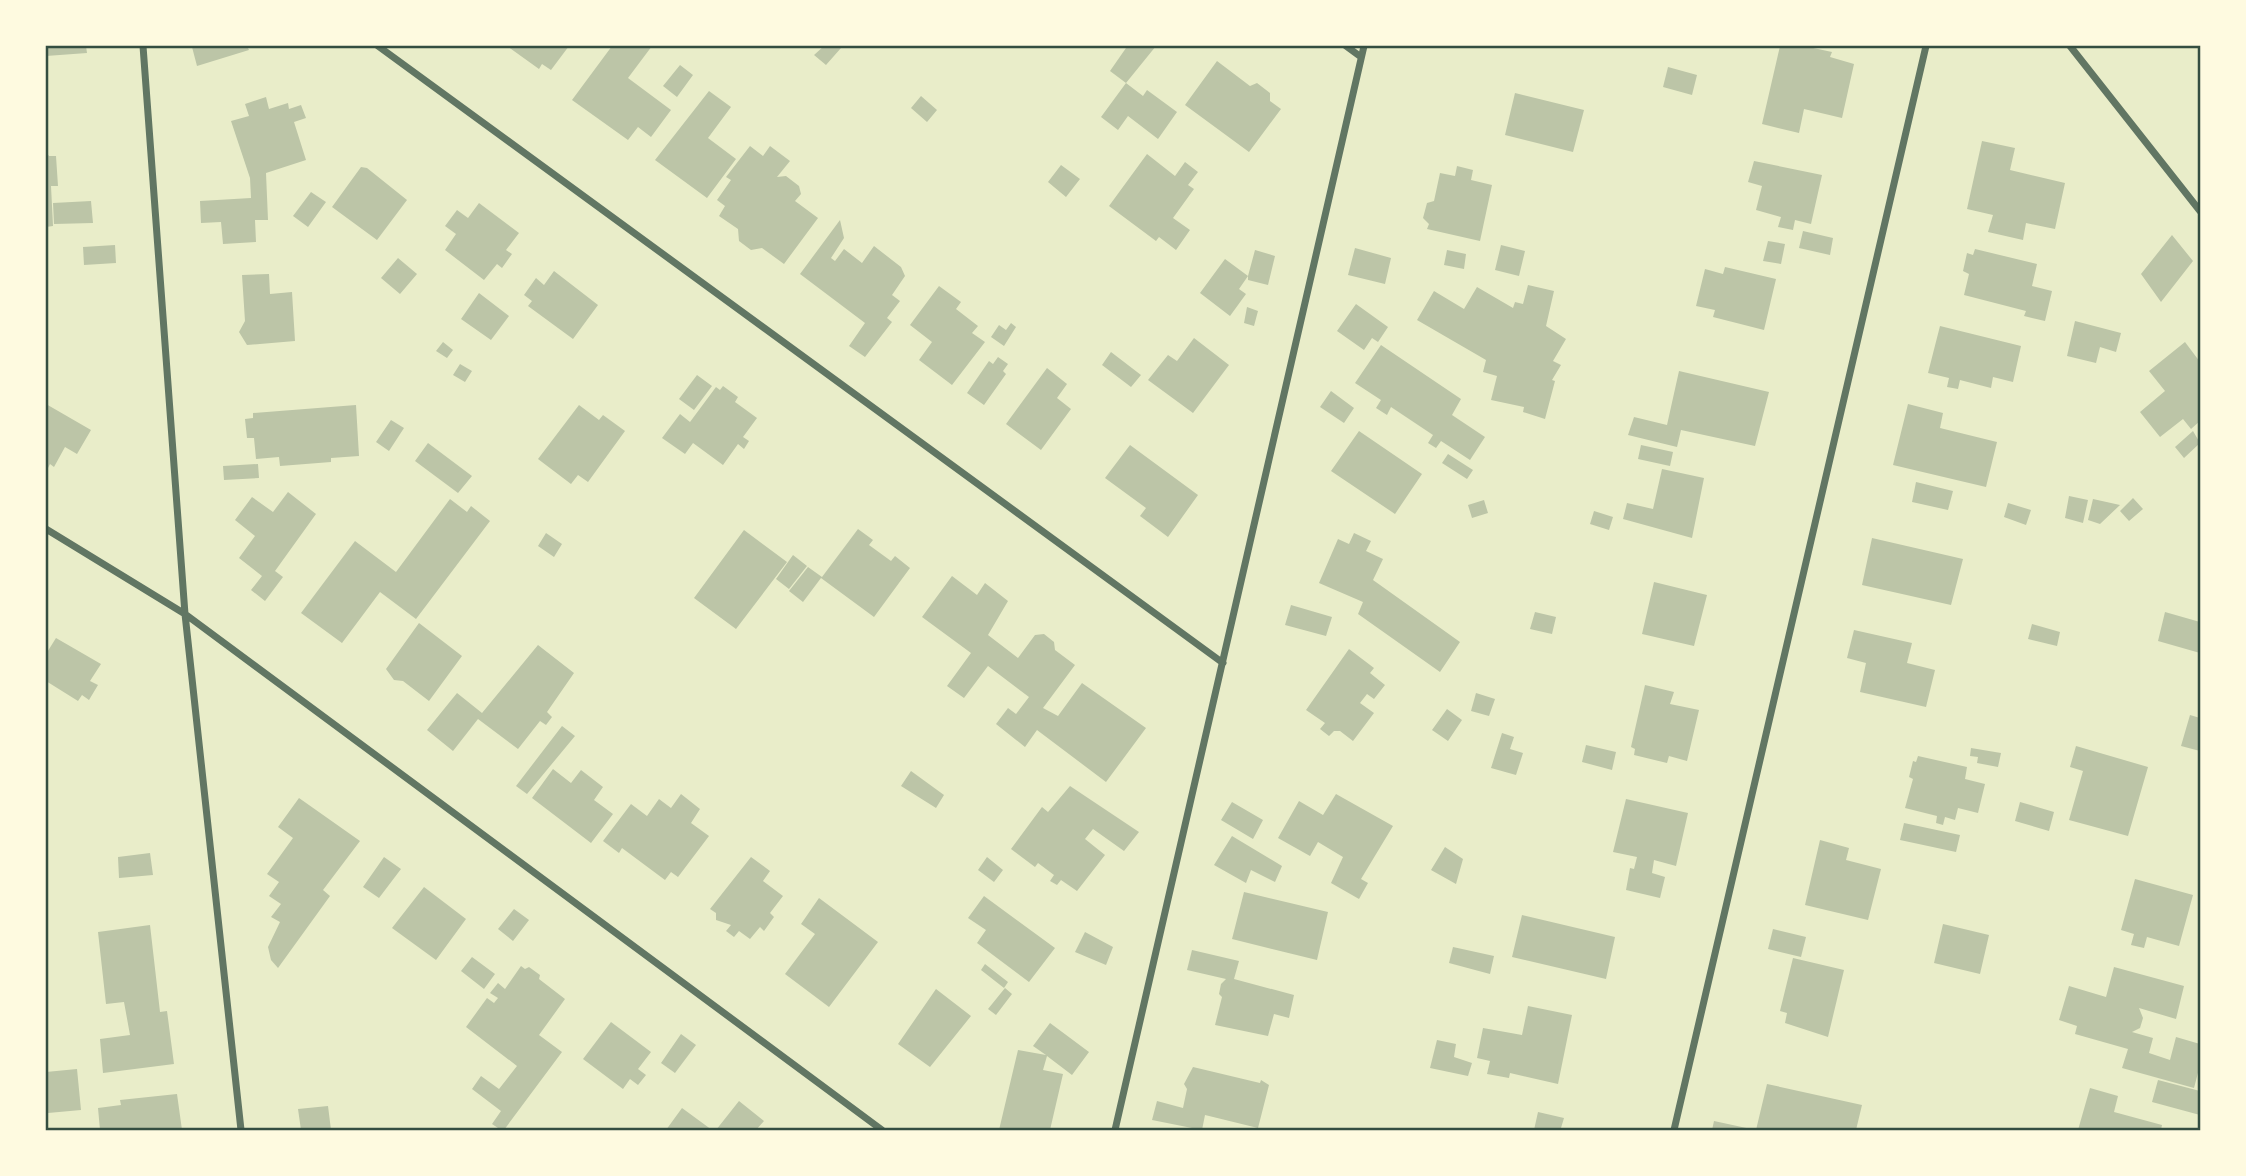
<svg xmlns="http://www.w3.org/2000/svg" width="2246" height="1176" viewBox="0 0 2246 1176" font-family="Montserrat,sans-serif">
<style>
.building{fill:#bcc5a7}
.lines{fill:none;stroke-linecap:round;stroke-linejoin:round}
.minor{stroke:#617663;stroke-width:7}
.neatline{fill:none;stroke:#344e41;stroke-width:2.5}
</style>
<rect width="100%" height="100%" fill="#e9edc9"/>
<!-- building -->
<path class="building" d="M46 46H86L87 53 46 56Z
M198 46H247L249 50 197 66 192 47Z
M507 46H569L551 70 542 64 539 69Z
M612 46H652L628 78 671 110 651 137 638 127 628 140 572 100Z
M824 46 841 48 826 65 814 55Z
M1123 46H1156L1126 83 1110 71 1126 48Z
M1780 46H1804L1832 52 1830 57 1854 64 1842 118 1804 109 1799 133 1762 124Z
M1217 61 1250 86 1257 83 1270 93V101L1281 109 1249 152 1185 105Z
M680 65 693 75 677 97 663 86Z
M1668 67 1697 75 1692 95 1663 87Z
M1126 83 1143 96 1147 90 1177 112 1158 139 1128 116 1118 130 1101 117Z
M709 91 731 107 708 138 736 159 707 198 655 160Z
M1515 93 1584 110 1573 152 1505 135Z
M921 96 937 110 927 122 911 108Z
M266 97 269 109 288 103 289 109 301 105 306 118 294 122 306 160 266 173 268 220H255L256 242 223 244 221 222 201 223 200 201 251 198 250 178 231 121 249 116 245 104Z
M1982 141 2015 148 2010 170 2065 183 2055 229 2026 223 2023 240 1988 232 1993 215 1967 209Z
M750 146 763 156 770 146 790 161 777 177 786 176 799 186 801 194 795 201 818 218 784 264 762 248 751 250 739 241 738 229 719 216 725 206 717 200 731 180 726 177Z
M46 152 49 156H56L58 186H51L53 226 46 227Z
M1147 154 1175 176 1185 162 1198 172 1188 185 1194 189 1173 218 1190 230 1176 250 1159 237 1156 241 1109 206Z
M1754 161 1822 175 1811 224 1795 220 1793 230 1778 227 1781 217 1756 210 1762 186 1748 182Z
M1061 165 1080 179 1066 197 1048 182Z
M1457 166 1473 170 1471 180 1492 185 1480 241 1427 229 1429 224 1423 218 1427 203 1434 201 1440 173 1455 176Z
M361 167 367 168 407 200 377 240 332 207Z
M311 192 326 202 308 227 293 216Z
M91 201 93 223 54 224 53 203Z
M479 203 519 233 506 250 512 254 502 268 497 264 484 280 445 250 456 234 445 226 457 210 468 218Z
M840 220 844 238 831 258 835 261 844 249 862 263 874 246 901 267 905 276 892 295 900 301 887 318 892 322 865 357 849 346 865 323 800 274Z
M1803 231 1833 238 1830 255 1799 248Z
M2172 235 2193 261 2161 302 2141 274Z
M1768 241 1785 244 1781 264 1763 261Z
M115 245 116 263 84 265 83 247Z
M1501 245 1525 251 1519 276 1495 270Z
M1355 248 1391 258 1385 284 1348 275Z
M1975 249 2037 264 2032 286 2052 291 2045 321 2024 316 2026 311 1964 295 1969 274 1963 271 1967 253 1973 255Z
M1255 250 1275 256 1268 285 1248 280V276L1239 289 1246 294 1230 316 1200 293 1225 259 1248 276Z
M1447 250 1466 254 1464 269 1444 265Z
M398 258 417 274 400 294 381 278Z
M1725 267 1776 279 1764 330 1713 317 1715 310 1696 306 1705 269 1723 274Z
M554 271 598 305 573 339 528 306 532 301 524 295 536 278 544 285Z
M269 274 270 294 292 292 295 341 247 345 239 332 245 321 242 275Z
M1528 285 1554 291 1546 326 1566 339 1553 361 1561 365 1552 380 1555 381 1545 419 1523 412 1524 407 1491 400 1497 376 1483 372 1486 360 1417 320 1434 291 1464 309 1477 287 1513 308 1515 302 1523 304Z
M939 286 961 302 956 309 978 326 972 333 985 342 952 385 919 360 932 342 910 325Z
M479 293 509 316 491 340 461 319Z
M1356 304 1388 327 1378 342 1372 338 1364 350 1337 331Z
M1247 307 1258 311 1254 326 1244 323Z
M2075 321 2121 333 2116 352 2100 347 2096 363 2067 356Z
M1011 323 1016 327 1004 346 991 337 999 325 1006 330Z
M1940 326 2021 346 2013 382 1993 377 1991 388 1960 380 1958 389 1947 387 1949 378 1928 373Z
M1194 338 1229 365 1193 413 1148 380 1168 355 1177 361Z
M443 342 453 350 447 358 436 351Z
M2185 342 2200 362V421L2191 429 2183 419 2160 437 2140 412 2165 391 2149 371Z
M1381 345 1461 399 1452 415 1485 437 1470 460 1441 441 1436 448 1428 443 1433 435 1391 407 1387 415 1376 408 1381 400 1355 383Z
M1111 352 1141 375 1131 387 1102 365Z
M998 357 1008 364 1003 371 1006 374 984 405 967 393 989 361 993 364Z
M460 364 472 371 465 382 453 375Z
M1047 368 1067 384 1057 398 1071 409 1041 450 1006 424Z
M1679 371 1769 392 1755 446 1681 430 1677 447 1628 435 1634 417 1667 425Z
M697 375 712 386 694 410 679 399Z
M723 386 738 397 735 402 757 418 743 437 749 441 744 449 738 444 723 465 693 443 685 454 662 438 680 414 690 422 716 387 720 390Z
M1331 391 1354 408 1344 423 1320 407Z
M46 404 91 430 77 454 65 447 54 467 50 464 46 472Z
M1908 404 1943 413 1940 428 1997 442 1986 487 1893 465Z
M356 405 359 456 331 458V462L280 466 279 457 256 459 254 438H247L245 419 253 418V413Z
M579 405 599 420 603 415 625 431 588 482 578 475 571 484 538 459Z
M391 420 404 428 389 451 376 442Z
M1359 431 1422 474 1395 514 1331 471Z
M2193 431 2200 443 2184 458 2175 447Z
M428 443 472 476 458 493 415 461Z
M1130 445 1198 495 1168 537 1140 516 1146 508 1105 478Z
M1641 445 1673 452 1670 466 1638 459Z
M1448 454 1473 470 1467 479 1442 463Z
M258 464 259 478 224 480 223 466Z
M1662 469 1704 478 1692 538 1623 519 1627 503 1653 509Z
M1916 482 1953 491 1948 510 1912 502Z
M288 492 316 514 275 571 283 577 265 601 251 590 262 576 239 558 255 536 235 520 252 497 273 512Z
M2069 496 2088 500 2083 523 2065 518Z
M2133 498 2143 509 2129 521 2120 511Z
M450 499 467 512 471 506 490 521 416 619 380 592 342 643 301 613 355 541 396 572Z
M2093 499 2120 505 2100 524 2088 520Z
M1484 500 1488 513 1472 518 1468 505Z
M2008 503 2031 510 2026 525 2004 517Z
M1594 511 1613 517 1609 530 1590 524Z
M858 529 873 540 869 545 891 561 895 556 910 568 874 617 821 578 803 602 789 591 808 567 822 577Z
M744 530 787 562 736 629 694 598Z
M546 533 562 544 554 557 538 546Z
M1354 533 1371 541 1366 551 1383 559 1373 580 1460 642 1440 672 1358 614 1363 602 1319 583 1338 539 1349 544Z
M1872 538 1963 559 1951 605 1862 585Z
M793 555 807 566 789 589 776 579Z
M952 576 977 595 985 583 1008 601 988 635 1018 658 1035 635 1044 634 1054 642 1055 650 1075 665 1043 708 1058 716 1082 683 1146 728 1106 782 1037 730 1025 747 996 724 1008 708 1016 714 1029 697 988 666 964 698 947 686 971 653 922 617Z
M1654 582 1707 595 1694 646 1642 634Z
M1291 605 1332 617 1326 636 1285 625Z
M1535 612 1556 617 1552 634 1530 629Z
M2165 612 2200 622V653L2158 641Z
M419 623 462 656 429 701 403 681 394 680 386 669Z
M2032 624 2060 632 2057 646 2028 639Z
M1854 630 1912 643 1907 663 1935 670 1926 707 1860 692 1866 663 1847 658Z
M56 638 101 664 90 681 98 685 89 700 82 695 78 701 46 681V654Z
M538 645 574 673 547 712 552 717 546 725 540 721 518 749 478 719 453 751 427 730 457 693 482 713Z
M1349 649 1374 668 1370 673 1385 685 1374 699 1367 694 1360 703 1374 713 1353 741 1340 731H1334L1329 736 1320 729 1325 723 1306 710Z
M1645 685 1674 692 1670 704 1699 710 1687 761 1669 756 1667 763 1634 755 1635 749 1631 747Z
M1476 693 1495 699 1489 716 1471 711Z
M1447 709 1462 720 1448 741 1432 730Z
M2190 715 2200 718V751L2181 746Z
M562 726 575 736 527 794 516 786Z
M1502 733 1514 737 1510 749 1523 753 1516 775 1491 768Z
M1586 745 1616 752 1612 770 1582 762Z
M2076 746 2148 767 2128 836 2069 820 2083 771 2070 767Z
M1971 748 2001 753 1998 767 1977 763 1978 757 1970 756Z
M1918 756 1967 767 1965 779 1985 784 1978 813 1958 808 1955 820 1945 817 1943 825 1936 823 1937 816 1905 808 1913 779 1909 777 1913 761 1916 762Z
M553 769 571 783 581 770 603 787 594 800 613 814 591 843 532 798Z
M911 771 944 795 936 808 901 786Z
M1070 786 1139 832 1124 851 1093 829 1085 839 1105 855 1077 891 1061 880 1057 885 1050 881 1054 875 1038 863 1035 867 1011 849 1042 807 1048 812Z
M681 794 700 809 691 823 709 836 678 877 671 872 665 880 622 848 619 853 603 841 631 804 647 816 659 799 671 808Z
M1336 794 1393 826 1361 879 1368 883 1359 899 1331 883 1343 857 1318 842 1310 856 1278 838 1299 801 1323 815Z
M299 798 360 841 323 890 330 896 278 968 271 960 268 947 280 922 271 917 281 904 269 896 279 882 267 874 293 838 278 827Z
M1626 799 1688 813 1676 866 1654 860 1652 873 1665 877 1660 898 1626 890 1630 868 1634 869 1637 857 1613 852Z
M1232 802 1263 820 1253 839 1221 820Z
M2020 802 2054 812 2049 831 2015 821Z
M1904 823 1960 835 1956 852 1900 840Z
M1232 836 1282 866 1275 882 1251 870 1246 883 1214 865Z
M1820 840 1849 848 1846 860 1881 869 1868 920 1805 905Z
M1445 847 1463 859 1456 884 1431 870Z
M150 853 153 875 119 878 118 857Z
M384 857 401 869 379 898 363 887Z
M751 857 770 871 763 881 783 896 770 913 774 917 764 931 760 927 750 939 739 931 734 937 726 931 731 925 716 920V913L710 909Z
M987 857 1003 870 994 882 978 870Z
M2135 879 2193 895 2179 946 2147 937 2144 948 2131 945 2134 934 2121 930Z
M424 887 466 919 436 960 392 928Z
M1244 892 1328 912 1317 960 1232 939Z
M984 896 1055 948 1029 982 977 943 986 930 968 918Z
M819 898 878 942 829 1007 785 974 815 934 801 924Z
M514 909 529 920 513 941 498 929Z
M1522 915 1615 937 1606 979 1512 957Z
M1943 924 1989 935 1980 974 1934 963Z
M150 925 160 1012 167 1011 174 1064 103 1073 100 1039 130 1035 124 1002 106 1004 98 932Z
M1773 929 1806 937 1801 957 1768 949Z
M1085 932 1113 947 1106 965 1075 952Z
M1453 947 1494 956 1490 974 1449 963Z
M1192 950 1239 961 1234 979 1294 995 1289 1018 1274 1014 1268 1036 1215 1025 1222 997 1219 994 1221 984 1226 979 1187 970Z
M472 957 495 974 484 989 461 971Z
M1793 958 1844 970 1828 1037 1785 1023 1787 1013 1780 1011Z
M985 964 1008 982 1004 988 981 970Z
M521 966 525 969 529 967 540 975 539 979 565 999 539 1035 562 1052 504 1130H501L492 1124 501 1111 472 1089 481 1076 499 1089 517 1066 466 1027 487 998 494 1003 498 998 490 993 498 983 505 989Z
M2114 967 2184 986 2176 1019 2139 1008 2143 1018 2140 1028 2132 1032 2153 1038 2149 1053 2170 1060 2176 1037 2200 1044V1065L2194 1088 2122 1068 2128 1049 2075 1034 2077 1026 2059 1020 2069 986 2106 997Z
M1005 988 1012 994 996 1015 988 1009Z
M936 989 971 1016 930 1067 898 1044Z
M1528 1006 1572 1015 1558 1084 1510 1073 1509 1078 1487 1074 1490 1061 1477 1058 1483 1028 1522 1035Z
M611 1022 651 1052 638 1069 646 1075 638 1085 630 1079 623 1089 583 1059Z
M1050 1023 1089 1052 1072 1075 1047 1056 1043 1070 1063 1074 1050 1130H999L1018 1050 1046 1055 1033 1046Z
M681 1034 696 1045 675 1073 661 1063Z
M1437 1040 1456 1044 1454 1057 1472 1063 1468 1076 1430 1068Z
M1193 1067 1260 1083 1261 1080 1269 1085 1258 1128 1205 1115 1202 1130 1152 1120 1157 1101 1183 1108 1187 1089 1184 1084Z
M77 1069 81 1110 48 1113 46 1072Z
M2158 1080 2200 1091V1115L2152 1102Z
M1767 1084 1862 1105 1856 1130H1756Z
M2090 1088 2118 1096 2114 1112 2162 1125 2161 1130H2078Z
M177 1094 182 1130H100L98 1108 121 1105 120 1100Z
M739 1101 764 1121 756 1130H716Z
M328 1106 331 1130H301L298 1109Z
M682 1108 712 1130H666Z
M1538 1112 1564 1118 1561 1128 1569 1130H1534Z
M1714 1121 1751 1129V1130H1712Z"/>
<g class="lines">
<!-- minor -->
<path class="minor" d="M143 46 185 614 241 1130
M378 46 1223 663
M1346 46 1361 57
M2070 46 2200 211
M46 529 185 614 882 1130
M1115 1130 1364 46
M1674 1130 1926 46"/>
</g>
<!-- border -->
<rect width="2246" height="1176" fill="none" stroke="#fefae0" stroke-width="94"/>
<rect x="47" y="47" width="2152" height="1082" class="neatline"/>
</svg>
